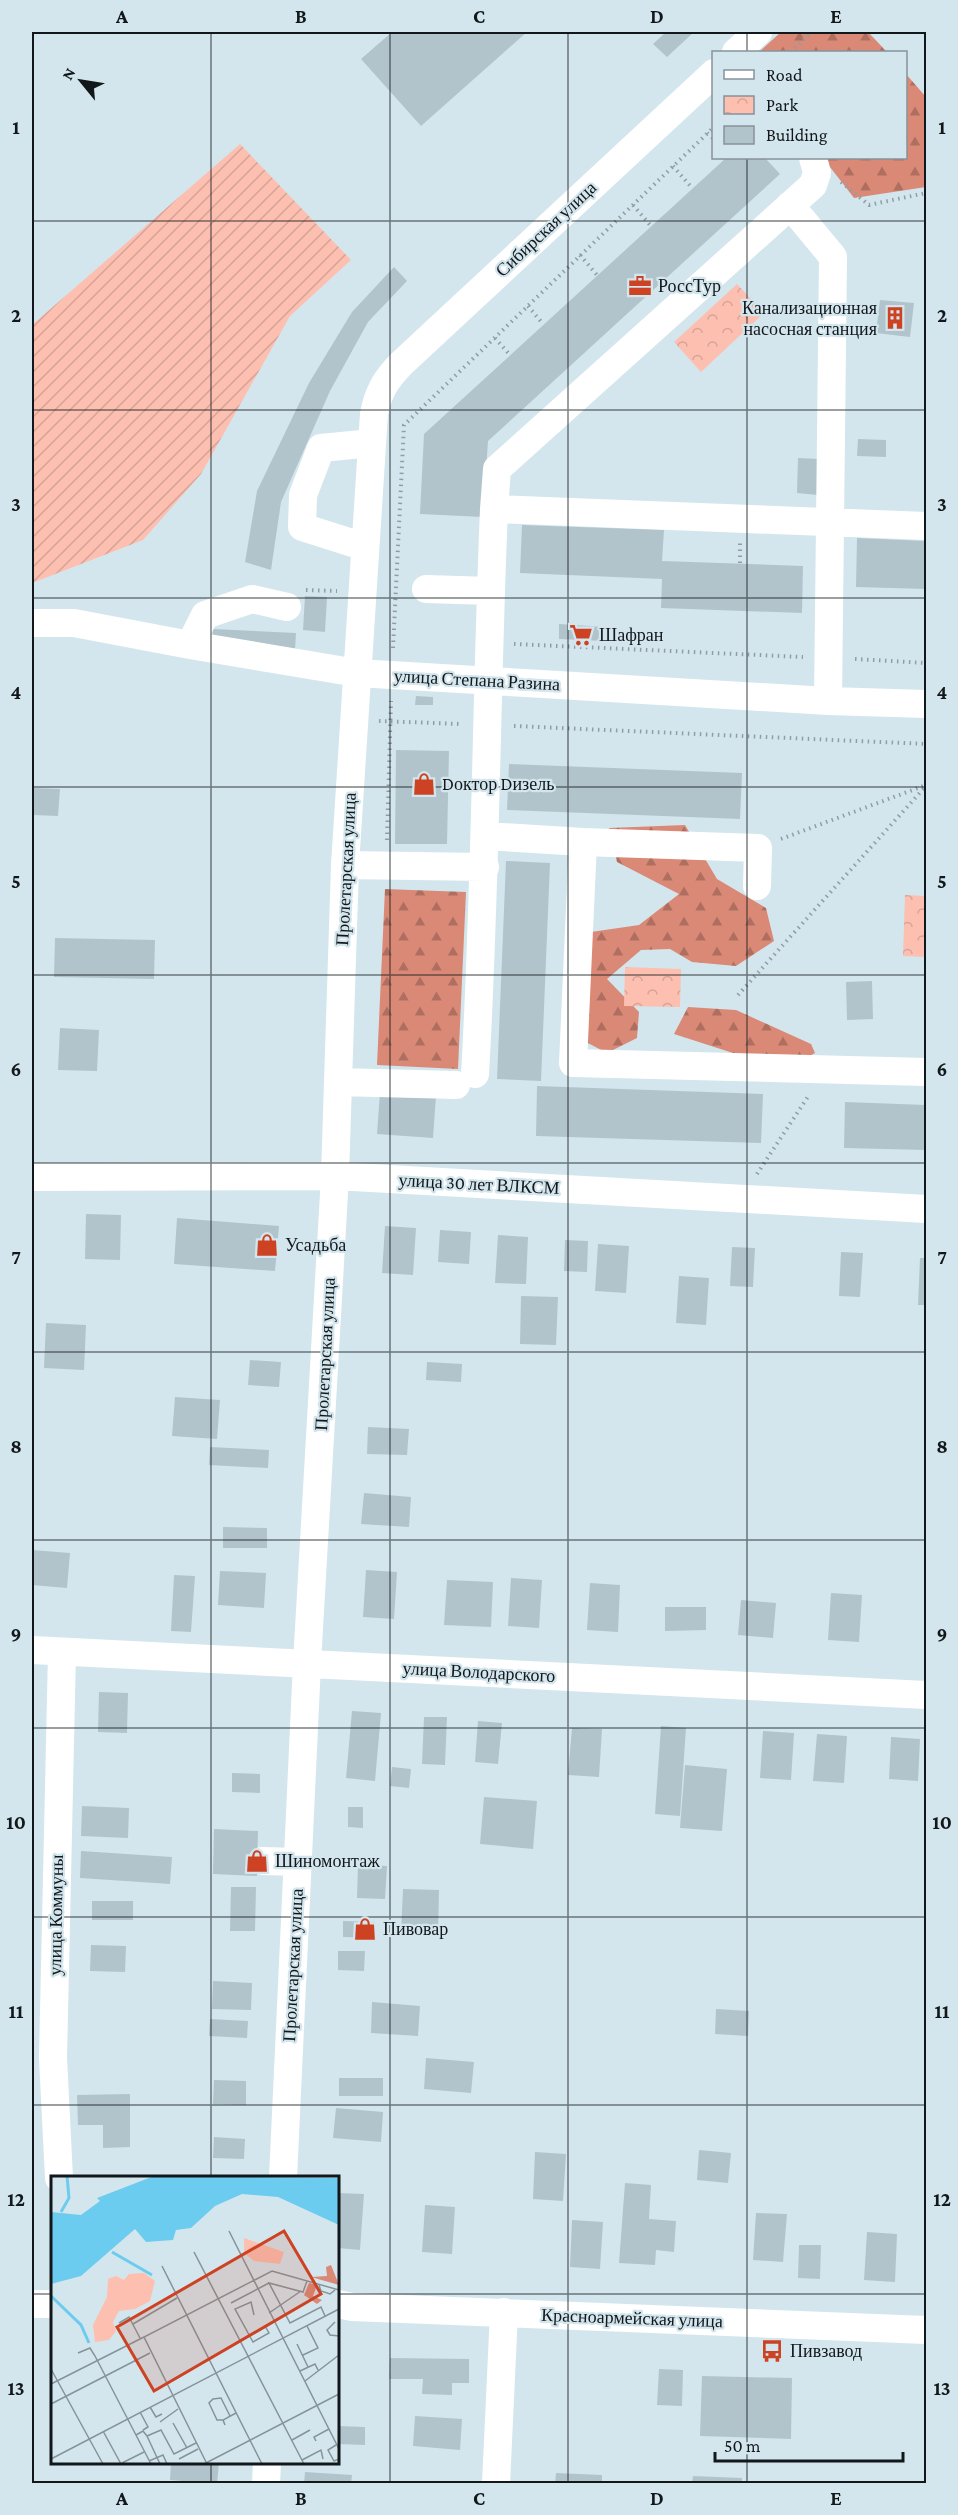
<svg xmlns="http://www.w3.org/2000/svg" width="958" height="2515" viewBox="0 0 958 2515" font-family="'Crimson Pro',serif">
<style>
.forest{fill:url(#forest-firs)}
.park{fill:url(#park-crowns)}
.garden{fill:url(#garden-furrows)}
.building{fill:#b2c4cb}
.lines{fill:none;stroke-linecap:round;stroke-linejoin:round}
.path{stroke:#909ea4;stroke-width:4;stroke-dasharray:1.5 4.5;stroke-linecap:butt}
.minor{stroke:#fff;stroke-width:28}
.grid{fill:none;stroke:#11171a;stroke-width:1.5;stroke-opacity:0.55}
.labels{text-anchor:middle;stroke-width:4.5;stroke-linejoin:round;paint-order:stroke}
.street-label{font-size:18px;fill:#11171a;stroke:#d4e6ed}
.poi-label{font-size:18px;fill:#11171a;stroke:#d4e6ed;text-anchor:start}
.inset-river{fill:none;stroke:#6cccef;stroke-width:3}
.inset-road{fill:none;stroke:#869399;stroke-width:1.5}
.view{fill:#cc4223;fill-opacity:0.15;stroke:#cc4223;stroke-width:3}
.inset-edge{fill:none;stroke:#11171a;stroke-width:3}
.neatline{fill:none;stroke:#11171a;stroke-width:2}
.grid-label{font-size:20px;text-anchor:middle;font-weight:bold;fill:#11171a}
</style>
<defs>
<pattern id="forest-firs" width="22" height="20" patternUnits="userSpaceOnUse" patternTransform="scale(1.5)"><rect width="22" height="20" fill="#da8976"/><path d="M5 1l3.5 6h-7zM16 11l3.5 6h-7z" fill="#af6f60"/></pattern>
<pattern id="park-crowns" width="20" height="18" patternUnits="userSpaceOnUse" patternTransform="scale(1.5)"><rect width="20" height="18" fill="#fcbfb0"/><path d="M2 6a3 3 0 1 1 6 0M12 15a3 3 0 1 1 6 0" fill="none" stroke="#d7a397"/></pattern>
<pattern id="garden-furrows" width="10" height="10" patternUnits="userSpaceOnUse" patternTransform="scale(1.5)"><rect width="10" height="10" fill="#fcbfb0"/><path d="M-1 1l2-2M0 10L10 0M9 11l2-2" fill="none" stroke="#d7a397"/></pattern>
</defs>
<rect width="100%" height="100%" fill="#d4e6ed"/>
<!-- forest -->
<path class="forest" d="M781 32H868L887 52H759Z
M906 74 926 97V187L854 198 823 158H906Z
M685 825 717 879 766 908 774 941 736 966 692 962 670 949 641 950 607 979 639 1012 637 1038 607 1053 584 1041 591 932 639 925 679 894 617 862 609 828Z
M385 889 466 892 458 1069 377 1065Z
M688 1007 736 1010 811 1044 815 1053 795 1064 736 1054 674 1034Z"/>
<!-- park -->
<path class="park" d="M737 284 764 313 701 372 674 342Z
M905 895 926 896V957L903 956Z
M625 967 681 969 680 1007 624 1006Z"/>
<!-- garden -->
<path class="garden" d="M240 144 351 260 290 316 201 474 143 540 32 583V325Z"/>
<!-- building -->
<path class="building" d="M392 32H527L421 126 361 59Z
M666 32H694L667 57 653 44Z
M726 158H765L780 174 488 441 483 517 420 514 424 434Z
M394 267 407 281 368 322 330 391 281 502 271 570 245 562 257 491 309 383 352 312Z
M880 300 914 303 910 337 876 333Z
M858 439 886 440V457L857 456Z
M798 458 819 459 818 495 797 493Z
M522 525 664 530 662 561 803 566 802 613 661 608 662 579 520 573Z
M857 538 926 541V589L856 587Z
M305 596 327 597 325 632 303 630Z
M559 624 605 627V641L559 639Z
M213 629 296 633 295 650 212 646Z
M416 696 433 697V705H415Z
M396 750 449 751 447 844H395Z
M509 764 742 773 740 819 507 810Z
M34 788 60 789 58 816 33 815Z
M506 861 550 863 541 1081 497 1079Z
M55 938 155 940 154 979 54 977Z
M872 981 873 1019 847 1020 846 982Z
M60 1028 99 1030 97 1071 58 1070Z
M537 1086 763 1094 761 1143 536 1136Z
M380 1092 436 1096 433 1138 377 1134Z
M845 1102 926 1105V1150L844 1148Z
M86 1214 121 1215 120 1260 85 1259Z
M177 1218 279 1226 275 1271 174 1264Z
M385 1226 416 1228 413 1275 382 1273Z
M440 1230 471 1232 469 1264 438 1262Z
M498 1235 528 1237 526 1284 495 1283Z
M565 1240 588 1241 587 1272 564 1271Z
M598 1244 629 1246 626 1293 595 1291Z
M732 1247 755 1248 753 1287 730 1286Z
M841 1252 863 1253 860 1297 839 1296Z
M920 1258H926V1305H918Z
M679 1276 709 1278 706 1325 676 1323Z
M521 1296 558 1297 556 1345 520 1344Z
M46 1323 86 1325 84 1370 44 1368Z
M250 1360 281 1362 279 1387 248 1385Z
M427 1362 462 1364 461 1382 426 1380Z
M175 1397 220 1400 217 1439 172 1436Z
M368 1427 409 1429 407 1455 367 1454Z
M210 1447 269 1450 268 1468 209 1465Z
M364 1493 411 1497 409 1527 361 1524Z
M223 1527 267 1528V1548H223Z
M32 1550 70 1553 67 1588 32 1585Z
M366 1570 397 1572 394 1619 363 1617Z
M220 1571 266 1573 264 1608 218 1605Z
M174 1575 195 1576 191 1632 171 1631Z
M511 1578 542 1580 539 1628 508 1626Z
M447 1580 493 1582 491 1627 444 1625Z
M590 1583 620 1585 618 1632 587 1630Z
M831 1593 862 1595 859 1642 828 1640Z
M741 1600 776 1603 773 1638 738 1635Z
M665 1607H706V1630L665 1631Z
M99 1692 128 1693 127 1733 98 1732Z
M352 1711 381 1713 375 1781 346 1778Z
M424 1717H447L445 1765 422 1764Z
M478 1721 502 1723 498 1764 475 1762Z
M661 1726 686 1728 680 1816 655 1814Z
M572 1728 602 1729 599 1777 568 1775Z
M763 1731 794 1733 791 1780 760 1778Z
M817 1734 847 1736 844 1783 813 1781Z
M891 1737 920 1739 918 1781 889 1779Z
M685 1765 727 1769 722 1831 680 1828Z
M392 1767 411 1769 409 1788 390 1786Z
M232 1773 260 1774V1793L232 1792Z
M484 1797 537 1801 533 1849 480 1844Z
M82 1806 129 1808 128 1838 81 1836Z
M348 1807H363V1828L348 1827Z
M214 1829 258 1831 257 1876 213 1874Z
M81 1851 172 1857 170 1884 80 1878Z
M358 1864 387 1866 385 1899 357 1898Z
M231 1887H256L255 1931H230Z
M403 1889 439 1890 438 1934 401 1932Z
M92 1901H133V1920H92Z
M343 1921 375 1922V1938L343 1937Z
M91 1945 126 1946 125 1972 90 1971Z
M338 1951H365L364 1971 338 1970Z
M213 1981 252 1983 251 2010 212 2009Z
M372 2002 420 2006 418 2036 371 2033Z
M716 2009 749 2011 748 2036 715 2034Z
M210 2019 248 2021 247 2038 209 2036Z
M426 2058 474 2062 471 2093 424 2089Z
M339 2078H383V2096H339Z
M214 2080 246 2081V2105L213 2104Z
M130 2094V2147L103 2148V2125H78L77 2095Z
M336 2108 383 2112 381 2142 333 2138Z
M214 2137 245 2139 244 2159 213 2158Z
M699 2150 731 2153 728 2183 697 2180Z
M535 2152 566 2154 563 2201 533 2199Z
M625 2183 651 2185 649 2219 676 2221 674 2252 656 2250 655 2265 619 2263Z
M338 2193 364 2194 360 2250 338 2248Z
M425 2205 455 2207 452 2254 422 2252Z
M756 2213 787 2214 783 2262 753 2260Z
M572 2220 603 2222 600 2269 570 2267Z
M867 2232 897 2234 895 2282 864 2280Z
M799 2245H821L820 2279 798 2278Z
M390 2358 469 2359V2383H452V2395L422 2394 423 2379H389Z
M659 2369 683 2370 682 2406 657 2405Z
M702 2376 792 2378 791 2439 700 2436Z
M415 2416 462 2419 460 2450 413 2446Z
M338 2426 365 2427V2445L338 2444Z
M171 2462H219L217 2484 170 2480Z
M305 2472 352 2475 351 2484H304Z
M556 2473 602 2475V2484H555Z
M693 2476 742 2478V2484H692Z"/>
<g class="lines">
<!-- path -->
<path class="path" d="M790 52 812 32
M707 133 714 139
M673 166 692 188
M841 182 869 205 926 193
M633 205 651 226
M580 255 597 275
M528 306 543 324
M495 338 510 355
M740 563V543
M306 590 337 591
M514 644 803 657
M393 648 404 425 714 127
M855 659 926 663
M379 721 461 724
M514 726 926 744
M781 839 926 785
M387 840 391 701
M738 995 926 786
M757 1174 809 1095"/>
<!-- minor -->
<path class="minor" d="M736 52 758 32
M813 158 817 173 813 185 497 469 494 509 926 526
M790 205 833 257 828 701
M365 547 302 527 303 495 321 448 372 443
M426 589 491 591
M32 623H74L190 645 357 673 828 701 926 704
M190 645 205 615 252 599 287 607
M486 836 583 842
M345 865 485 867
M757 886 758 848 583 842 573 1063 926 1072
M475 1074C486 886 486 697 494 509
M338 1082 456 1085
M32 1177 335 1176 926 1209
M32 1650 926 1695
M262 1861 298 1862
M59 2178 53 2058 62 1652
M283 2178 307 1663 335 1176 345 865 374 414C378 392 386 379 402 363L714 73
M32 2304H52
M338 2304 352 2307 926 2330
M266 2484 267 2462
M496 2484 504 2312"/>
</g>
<!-- grid -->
<path class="grid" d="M211 32V2178M390 32V2484M568 32V2484M747 32V52M747 158V2484M32 221H926M32 410H926M32 598H926M32 787H926M32 975H926M32 1163H926M32 1352H926M32 1540H926M32 1728H926M32 1917H926M32 2105H926M32 2294H52M338 2294H926M211 2462V2484"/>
<!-- icons -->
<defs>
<g id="office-bare" transform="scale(1.8)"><path d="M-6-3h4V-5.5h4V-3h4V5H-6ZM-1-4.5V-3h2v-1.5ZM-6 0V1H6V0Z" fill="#cc4223" stroke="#d4e6ed" stroke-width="2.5" paint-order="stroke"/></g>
<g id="building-bare" transform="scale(1.8)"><path d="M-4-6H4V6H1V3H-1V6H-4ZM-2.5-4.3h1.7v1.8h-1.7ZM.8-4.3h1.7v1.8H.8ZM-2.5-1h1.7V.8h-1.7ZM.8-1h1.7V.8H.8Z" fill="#cc4223" stroke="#d4e6ed" stroke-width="2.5" paint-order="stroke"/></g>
<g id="supermarket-bare" transform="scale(1.8)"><path d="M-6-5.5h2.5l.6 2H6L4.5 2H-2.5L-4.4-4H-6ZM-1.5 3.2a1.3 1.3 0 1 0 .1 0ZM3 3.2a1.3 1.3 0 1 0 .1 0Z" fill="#cc4223" stroke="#d4e6ed" stroke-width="2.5" paint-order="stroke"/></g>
<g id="shop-bare" transform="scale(1.8)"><path d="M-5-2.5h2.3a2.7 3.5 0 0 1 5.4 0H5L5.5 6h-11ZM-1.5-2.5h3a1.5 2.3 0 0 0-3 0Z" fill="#cc4223" stroke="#d4e6ed" stroke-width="2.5" paint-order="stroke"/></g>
<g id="bus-bare" transform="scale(1.8)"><path d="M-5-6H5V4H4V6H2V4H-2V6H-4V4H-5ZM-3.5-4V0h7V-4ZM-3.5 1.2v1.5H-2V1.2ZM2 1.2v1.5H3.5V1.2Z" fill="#cc4223" stroke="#d4e6ed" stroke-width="2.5" paint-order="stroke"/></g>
</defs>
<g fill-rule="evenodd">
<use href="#office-bare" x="640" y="286"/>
<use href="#building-bare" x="895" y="318"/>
<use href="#supermarket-bare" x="581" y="635"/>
<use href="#shop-bare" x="424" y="784"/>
<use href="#shop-bare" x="267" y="1245"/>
<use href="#shop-bare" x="257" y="1861"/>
<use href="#shop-bare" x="365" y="1929"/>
<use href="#bus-bare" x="772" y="2351"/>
</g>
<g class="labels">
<!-- street labels -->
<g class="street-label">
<text transform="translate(546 229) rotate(-43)" y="6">Сибирская улица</text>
<text transform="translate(477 680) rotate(3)" y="6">улица Степана Разина</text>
<text transform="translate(346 869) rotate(-87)" y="6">Пролетарская улица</text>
<text transform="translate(479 1184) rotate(3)" y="6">улица 30 лет ВЛКСМ</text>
<text transform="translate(325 1354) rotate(-87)" y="6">Пролетарская улица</text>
<text transform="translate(479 1672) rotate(3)" y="6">улица Володарского</text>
<text transform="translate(56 1915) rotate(-89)" y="6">улица Коммуны</text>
<text transform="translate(293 1965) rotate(-87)" y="6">Пролетарская улица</text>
<text transform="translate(632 2318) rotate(2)" y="6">Красноармейская улица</text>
</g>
<!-- poi labels -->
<g class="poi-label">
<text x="658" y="292">РоссТур</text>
<text x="877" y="314" text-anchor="end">Канализационная<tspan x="877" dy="21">насосная станция</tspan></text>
<text x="599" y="641">Шафран</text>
<text x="442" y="790">Dоктор Dизель</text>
<text x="285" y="1251">Усадьба</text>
<text x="275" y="1867">Шиномонтаж</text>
<text x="383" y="1935">Пивовар</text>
<text x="790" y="2357">Пивзавод</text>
</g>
</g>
<!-- overview -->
<g transform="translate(51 2176)">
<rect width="288" height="288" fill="#d4e6ed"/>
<path d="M280 89 288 109 260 101 276 100 275 91ZM258 107 266 109 262 120 271 124 266 128 253 119Z" fill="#da8976"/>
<path d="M93 97 104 105 99 125 84 133 68 135 62 146 65 155 58 164 44 166 42 149 56 121 57 103 65 100 73 104 78 98Z" fill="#fcbfb0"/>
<path d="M193 62 233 76 229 88 203 85 193 77Z" fill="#fcbfb0"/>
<path d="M103 0 288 2V49L227 21 191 18 164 30 140 52 125 54 122 64 95 66 84 53 30 100 0 108V36L30 39 49 25 46 22Z" fill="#6cccef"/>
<path class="inset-river" d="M10 36 18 22 16 0M61 76 101 99M0 120 30 149 38 167"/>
<path class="inset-road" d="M178 55 288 273M143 76 253 288M111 90 211 288M256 105 252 116 218 107 239 147 270 131 274 140M268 109 270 115 279 118 284 114M180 127 218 107M218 137 250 115M203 139 200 126 184 133 202 166 218 157 214 150M284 146 276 154 279 159 288 160M68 147 78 141 89 162M82 148 126 122M246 168 257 191M27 177 39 172 44 180 100 288M252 179 267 172 256 150M0 193 52 288M249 195 264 188 267 194M254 205 288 179M0 208 93 161M0 228 99 177M99 231 105 241 111 238M89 236 97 251 92 254M172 244H166L158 227 162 223 170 222 179 240M109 246 127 233M122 247 136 272M174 249 172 244 185 237M52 255 70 288M85 259 92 255 96 260 110 254 123 278 145 267M96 260 109 288M241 264 259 254M265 265 263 261 278 253M285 269 277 274 283 285 288 283M0 283 288 133M128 283 147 273M251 284 270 274 272 283M98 285 112 279 116 288M71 287 93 276M153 288 288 218M156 288 93 161 221 95 288 114"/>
<path class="view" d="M233 55 270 118 103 215 66 151Z"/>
<rect width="288" height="288" class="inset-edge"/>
</g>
<!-- border -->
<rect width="958" height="2515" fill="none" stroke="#d4e6ed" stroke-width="66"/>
<!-- legend -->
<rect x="712" y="51" width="195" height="108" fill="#d4e6ed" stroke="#869399" stroke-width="1.5"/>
<rect x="724" y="70" width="30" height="9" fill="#ffffff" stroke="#869399" stroke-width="1.5"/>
<text x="766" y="81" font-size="18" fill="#11171a">Road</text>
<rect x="724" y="96" width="30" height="18" fill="url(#park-crowns)" stroke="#869399" stroke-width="1.5"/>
<text x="766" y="111" font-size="18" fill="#11171a">Park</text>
<rect x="724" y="126" width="30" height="18" fill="#b2c4cb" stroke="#869399" stroke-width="1.5"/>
<text x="766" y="141" font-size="18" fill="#11171a">Building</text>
<!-- north arrow -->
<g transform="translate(81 81) rotate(300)" stroke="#d4e6ed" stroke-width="4.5" paint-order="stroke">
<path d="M0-4.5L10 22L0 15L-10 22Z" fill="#11171a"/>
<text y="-9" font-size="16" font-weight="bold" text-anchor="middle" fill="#11171a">N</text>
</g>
<!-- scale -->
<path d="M715 2452v9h188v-9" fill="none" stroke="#11171a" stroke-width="3"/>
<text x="724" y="2452" font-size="18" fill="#11171a" stroke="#d4e6ed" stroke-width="4.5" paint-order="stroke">50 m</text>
<rect x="33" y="33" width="892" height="2449" class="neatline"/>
<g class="grid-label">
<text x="122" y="23">A</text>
<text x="301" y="23">B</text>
<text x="479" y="23">C</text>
<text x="657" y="23">D</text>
<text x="836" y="23">E</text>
<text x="16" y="134">1</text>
<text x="942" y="134">1</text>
<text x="16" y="322">2</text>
<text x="942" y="322">2</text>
<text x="16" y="511">3</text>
<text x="942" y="511">3</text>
<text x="16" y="699">4</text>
<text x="942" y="699">4</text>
<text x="16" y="888">5</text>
<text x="942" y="888">5</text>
<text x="16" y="1076">6</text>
<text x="942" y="1076">6</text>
<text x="16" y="1264">7</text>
<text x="942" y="1264">7</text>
<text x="16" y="1453">8</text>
<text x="942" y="1453">8</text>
<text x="16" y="1641">9</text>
<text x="942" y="1641">9</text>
<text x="16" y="1829">10</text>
<text x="942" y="1829">10</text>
<text x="16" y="2018">11</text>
<text x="942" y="2018">11</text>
<text x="16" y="2206">12</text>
<text x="942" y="2206">12</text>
<text x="16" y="2395">13</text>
<text x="942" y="2395">13</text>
<text x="122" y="2505">A</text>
<text x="301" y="2505">B</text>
<text x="479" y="2505">C</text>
<text x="657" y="2505">D</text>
<text x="836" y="2505">E</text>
</g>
</svg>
